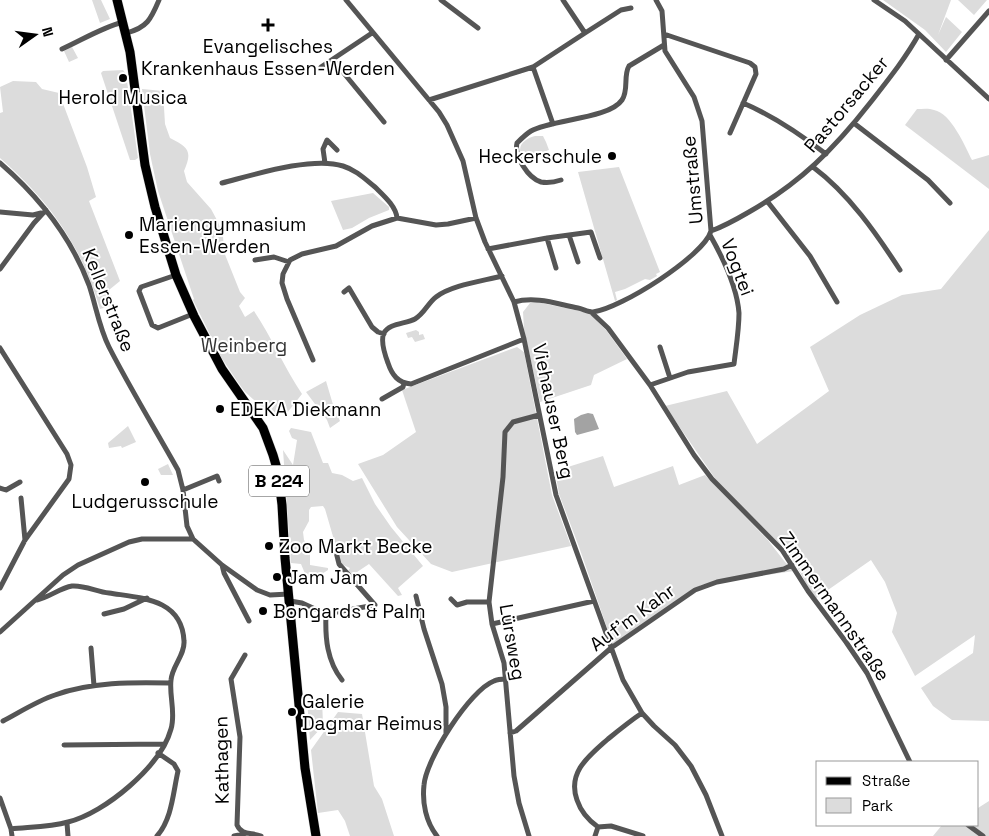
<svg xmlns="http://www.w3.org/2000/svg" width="989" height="836" viewBox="0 0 989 836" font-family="'Space Grotesk',sans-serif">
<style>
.green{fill:#dcdcdc}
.water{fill:#a3a3a3}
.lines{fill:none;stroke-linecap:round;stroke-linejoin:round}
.primary-casing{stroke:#dbdbdb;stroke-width:10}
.street{stroke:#555;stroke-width:5}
.primary{stroke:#000;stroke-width:9}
.poi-dot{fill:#000;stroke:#fff;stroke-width:2}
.labels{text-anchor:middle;stroke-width:4;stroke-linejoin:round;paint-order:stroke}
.shield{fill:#fff;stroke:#4c4c4c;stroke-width:1}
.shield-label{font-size:18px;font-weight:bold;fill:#000}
.poi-label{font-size:19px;fill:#000;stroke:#fff;text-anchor:start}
.street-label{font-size:19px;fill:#000;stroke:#fff}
.park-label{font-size:19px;fill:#333;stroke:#fff}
</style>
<rect width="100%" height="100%" fill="#fff"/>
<!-- green -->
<path class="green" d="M92 0H101L110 19 100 23Z
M883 0H951L938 35 946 17 962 32 946 52 925 30Z
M958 0H987L974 15Z
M72 47 78 58 69 62 64 51Z
M123 70 126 74 138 158 135 160H130L101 73 103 71Z
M13 81 36 82 42 89 59 93 87 167 96 197 89 201 120 281 109 290 115 305 100 309C81 245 50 202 0 158V113L3 112 0 87Z
M142 89 163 91 165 124 170 138C188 147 193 151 184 171L187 182 211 209 218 222 223 236 224 252 240 292 245 298 239 306 245 317 254 311C272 338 284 367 302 394L287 413 270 414 245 392 237 381 221 357 193 300 194 299 158 191 150 154Z
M917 109C922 109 929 108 934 110 951 113 965 146 972 160L989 155V189L905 125Z
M535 136H543L546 142 549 150 524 159 522 156 525 155 524 152 521 154C517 144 527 138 535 136Z
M619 167 660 272 656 274 657 276 650 280 645 279 625 289 615 292 617 300 615 301 578 172Z
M373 193 389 207V210L369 218 352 228 343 230 331 201Z
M989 230V721L952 720 933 706 921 688 973 653 975 635 915 676 892 632 897 613 885 582 871 560 815 599 793 560 719 484 665 406 727 391 757 444 829 391 810 347 860 315 902 295 941 289Z
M537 302 589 313 606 330 627 359 594 375 591 385 540 402 524 329 523 312 530 303Z
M416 330 419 332V335L423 334 425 339 415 342 412 337 408 338 406 333Z
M517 347 524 352 552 495 571 546 452 572 431 564 397 527 358 464 383 455 416 432 402 390Z
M326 381 334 408 340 421 330 428 327 420 306 392Z
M128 426 136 442 122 448 121 446 109 448 108 443Z
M291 428 311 432 323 463H328L332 473 342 475 353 481 362 478 375 504 391 527 423 566 398 588 402 595 398 596 369 564 351 576 348 571 350 568 341 564 325 509 323 506 311 507 309 510V521L303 532 304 540 310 548V565L328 568V570L317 577 306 576 301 564 291 563 283 450 293 465 297 440 292 438 289 431Z
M603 456 614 487 673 466 679 485 705 475 767 539 785 562 794 571 701 585 613 645 579 547 559 494 555 471Z
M168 464 173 475H161L158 469Z
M322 697 323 726 310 740 307 699Z
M338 712 362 714 374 786 382 799 394 836H350L345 821 338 810 318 813 311 750Z
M989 801V836H984L969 825H978V808Z
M942 825H966L980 836H933Z"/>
<!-- water -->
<path class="water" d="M588 413 593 414 599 429 577 435 575 432 574 419 581 415Z"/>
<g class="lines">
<!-- primary casing -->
<g class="primary-casing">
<path id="primary" d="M117 0 130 52 145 165 155 207 176 275 194 316 222 369 263 428 273 455 278 472 282 505 285 558 305 768 316 836"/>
</g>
<!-- street -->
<path class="street" d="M346 0 439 112 447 125 463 161 476 218 485 242 514 302 524 339 556 495 623 680 642 713 654 726 675 745 691 766 706 795 722 836
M441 0 478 28
M874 0 905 21 989 99
M126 33C147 28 151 19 159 0
M585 33 621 10 631 8
M664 34 750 63 755 67 756 74 730 133
M62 49C82 40 101 28 123 22
M333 60 384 122
M946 60 989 11
M321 67 372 33
M533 67 553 124
M429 100 533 67 585 33 563 0
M743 103C774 116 800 134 826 154
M855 124 928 180 950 203
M0 163C38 196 71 237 89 285 96 306 99 327 109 347 130 388 155 429 178 470L183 490 187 526 193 539 222 565 257 590 270 595 289 594
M325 163 323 149 327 140 337 150
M813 167C849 194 876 233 900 270
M561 180C555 182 547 183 541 182 528 178 514 156 517 143 521 139 526 134 531 131 553 119 609 119 622 100 629 90 623 76 629 66L664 45
M222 183C253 175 312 156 343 166 356 170 365 179 375 187 383 195 396 206 397 218
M767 201 810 256 837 302
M0 212 33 215 41 213
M711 231C725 226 737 219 749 212 800 183 834 149 870 103 888 80 905 59 919 34
M569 235 578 262
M547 238 556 268
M488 249 547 238 591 232 600 258
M255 260 274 257 289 262
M0 269 34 223 46 210
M176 275 141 287 139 291 152 325 158 328 193 314
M502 276C483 281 451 285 436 297 428 303 424 314 415 319 406 324 389 323 384 333 380 341 385 355 388 363 392 375 398 383 411 384L524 339
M344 292 349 288 372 327 378 332 384 334
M514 302C536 296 557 304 578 308 583 309 588 312 593 312 620 309 704 256 711 231L702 121 694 97 665 51 662 11 656 0
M591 312 608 328 650 385 694 455 712 479 782 550 808 591 846 642 867 673 910 762
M660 347 670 378
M0 348 67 454 71 465 69 479 25 540 0 588
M313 360 287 299 282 283 283 274 290 260 302 254 336 246 372 226 397 218 436 225 448 224 476 218
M650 385 688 372 734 364C736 347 739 330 739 313 737 286 723 258 710 235
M382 399 403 387 404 383
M0 488 6 490 20 482
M183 490 217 476 219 481
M21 498 25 540
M222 565 224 573 249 621
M416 596 424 629 442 684 446 707V733
M451 599 457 605 467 602H489
M290 601 302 603 326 614 375 605 339 564 335 548
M104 614 124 609 147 598
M326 614C325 638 327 661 342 680
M492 624 594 601
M0 632 63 575 78 565 129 542 142 539H193
M91 648 94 686
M245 655 231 679 240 737 237 825C242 836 251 832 261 836
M3 721C20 712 37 701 55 695 90 682 133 682 170 683
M510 733 516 731 611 648 695 590 717 582 784 569 792 565
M64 745 164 744
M0 798 11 829 12 836
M67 823 68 836
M968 825 983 836
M598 827 611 826 643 836
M11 829C30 827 50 827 68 822 105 813 161 766 171 729 176 713 169 696 171 680 172 666 185 655 184 641 182 598 140 598 109 593 97 592 85 585 72 586 60 588 50 597 37 600
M157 836C172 819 173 793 178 771L174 764 158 753
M234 836 244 834
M437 836C426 822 422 803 424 785 426 759 470 690 494 681 498 679 502 679 506 679
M529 836 519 803 514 776 504 663 492 624 489 602 503 477 505 432 513 422 539 415
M595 836 598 827C588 820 581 812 577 800 567 772 589 756 608 739 619 730 630 721 642 713"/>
<!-- primary -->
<use href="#primary" class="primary"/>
</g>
<!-- markers -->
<g class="poi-dot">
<path d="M265.5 17.5h5v5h5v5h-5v5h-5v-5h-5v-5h5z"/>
<circle cx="123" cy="78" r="5"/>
<circle cx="612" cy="156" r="5"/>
<circle cx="129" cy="235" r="5"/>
<circle cx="220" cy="409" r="5"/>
<circle cx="145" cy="482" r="5"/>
<circle cx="269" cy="546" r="5"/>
<circle cx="277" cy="577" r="5"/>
<circle cx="263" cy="611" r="5"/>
<circle cx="292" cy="712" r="5"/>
</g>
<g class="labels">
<!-- shield labels -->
<rect class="shield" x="249" y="465.5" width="60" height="31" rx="4"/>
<g class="shield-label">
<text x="279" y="487">B 224</text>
</g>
<!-- poi labels -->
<g class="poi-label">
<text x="268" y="53" text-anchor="middle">Evangelisches<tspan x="268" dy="22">Krankenhaus Essen-Werden</tspan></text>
<text x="123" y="104" text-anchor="middle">Herold Musica</text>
<text x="602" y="163" text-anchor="end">Heckerschule</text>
<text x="139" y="231">Mariengymnasium<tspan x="139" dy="22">Essen-Werden</tspan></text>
<text x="230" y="416">EDEKA Diekmann</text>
<text x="145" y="508" text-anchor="middle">Ludgerusschule</text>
<text x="279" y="553">Zoo Markt Becke</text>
<text x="287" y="584">Jam Jam</text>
<text x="273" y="618">Bongards &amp; Palm</text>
<text x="302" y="708">Galerie<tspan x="302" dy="22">Dagmar Reimus</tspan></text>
</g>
<!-- street labels -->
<g class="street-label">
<text transform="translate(846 104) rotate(-50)" y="7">Pastorsacker</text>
<text transform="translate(692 180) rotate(-95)" y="7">Umstraße</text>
<text transform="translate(738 267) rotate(69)" y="7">Vogtei</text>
<text transform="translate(109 300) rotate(68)" y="7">Kellerstraße</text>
<text transform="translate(554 411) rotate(78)" y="7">Viehauser Berg</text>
<text transform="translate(835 606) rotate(55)" y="7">Zimmermannstraße</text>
<text transform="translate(632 617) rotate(-36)" y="7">Auf'm Kahr</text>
<text transform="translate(513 642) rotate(80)" y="7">Lürsweg</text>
<text transform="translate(221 760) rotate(-91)" y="7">Kathagen</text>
</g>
<!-- park labels -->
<g class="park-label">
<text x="244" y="352">Weinberg</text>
</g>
</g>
<!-- legend -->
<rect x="816" y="761" width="162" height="65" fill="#ffffff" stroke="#999999"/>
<rect x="826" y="777" width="25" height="8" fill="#000000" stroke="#999999"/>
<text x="862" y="786" font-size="15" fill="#000000">Straße</text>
<rect x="826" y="798" width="25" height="15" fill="#dcdcdc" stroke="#999999"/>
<text x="862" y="811" font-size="15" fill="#000000">Park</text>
<!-- north arrow -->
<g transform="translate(35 35) rotate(76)" stroke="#ffffff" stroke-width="4" paint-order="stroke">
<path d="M0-4L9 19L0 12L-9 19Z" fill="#000000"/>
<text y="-8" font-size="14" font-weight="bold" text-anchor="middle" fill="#000000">N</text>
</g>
</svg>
